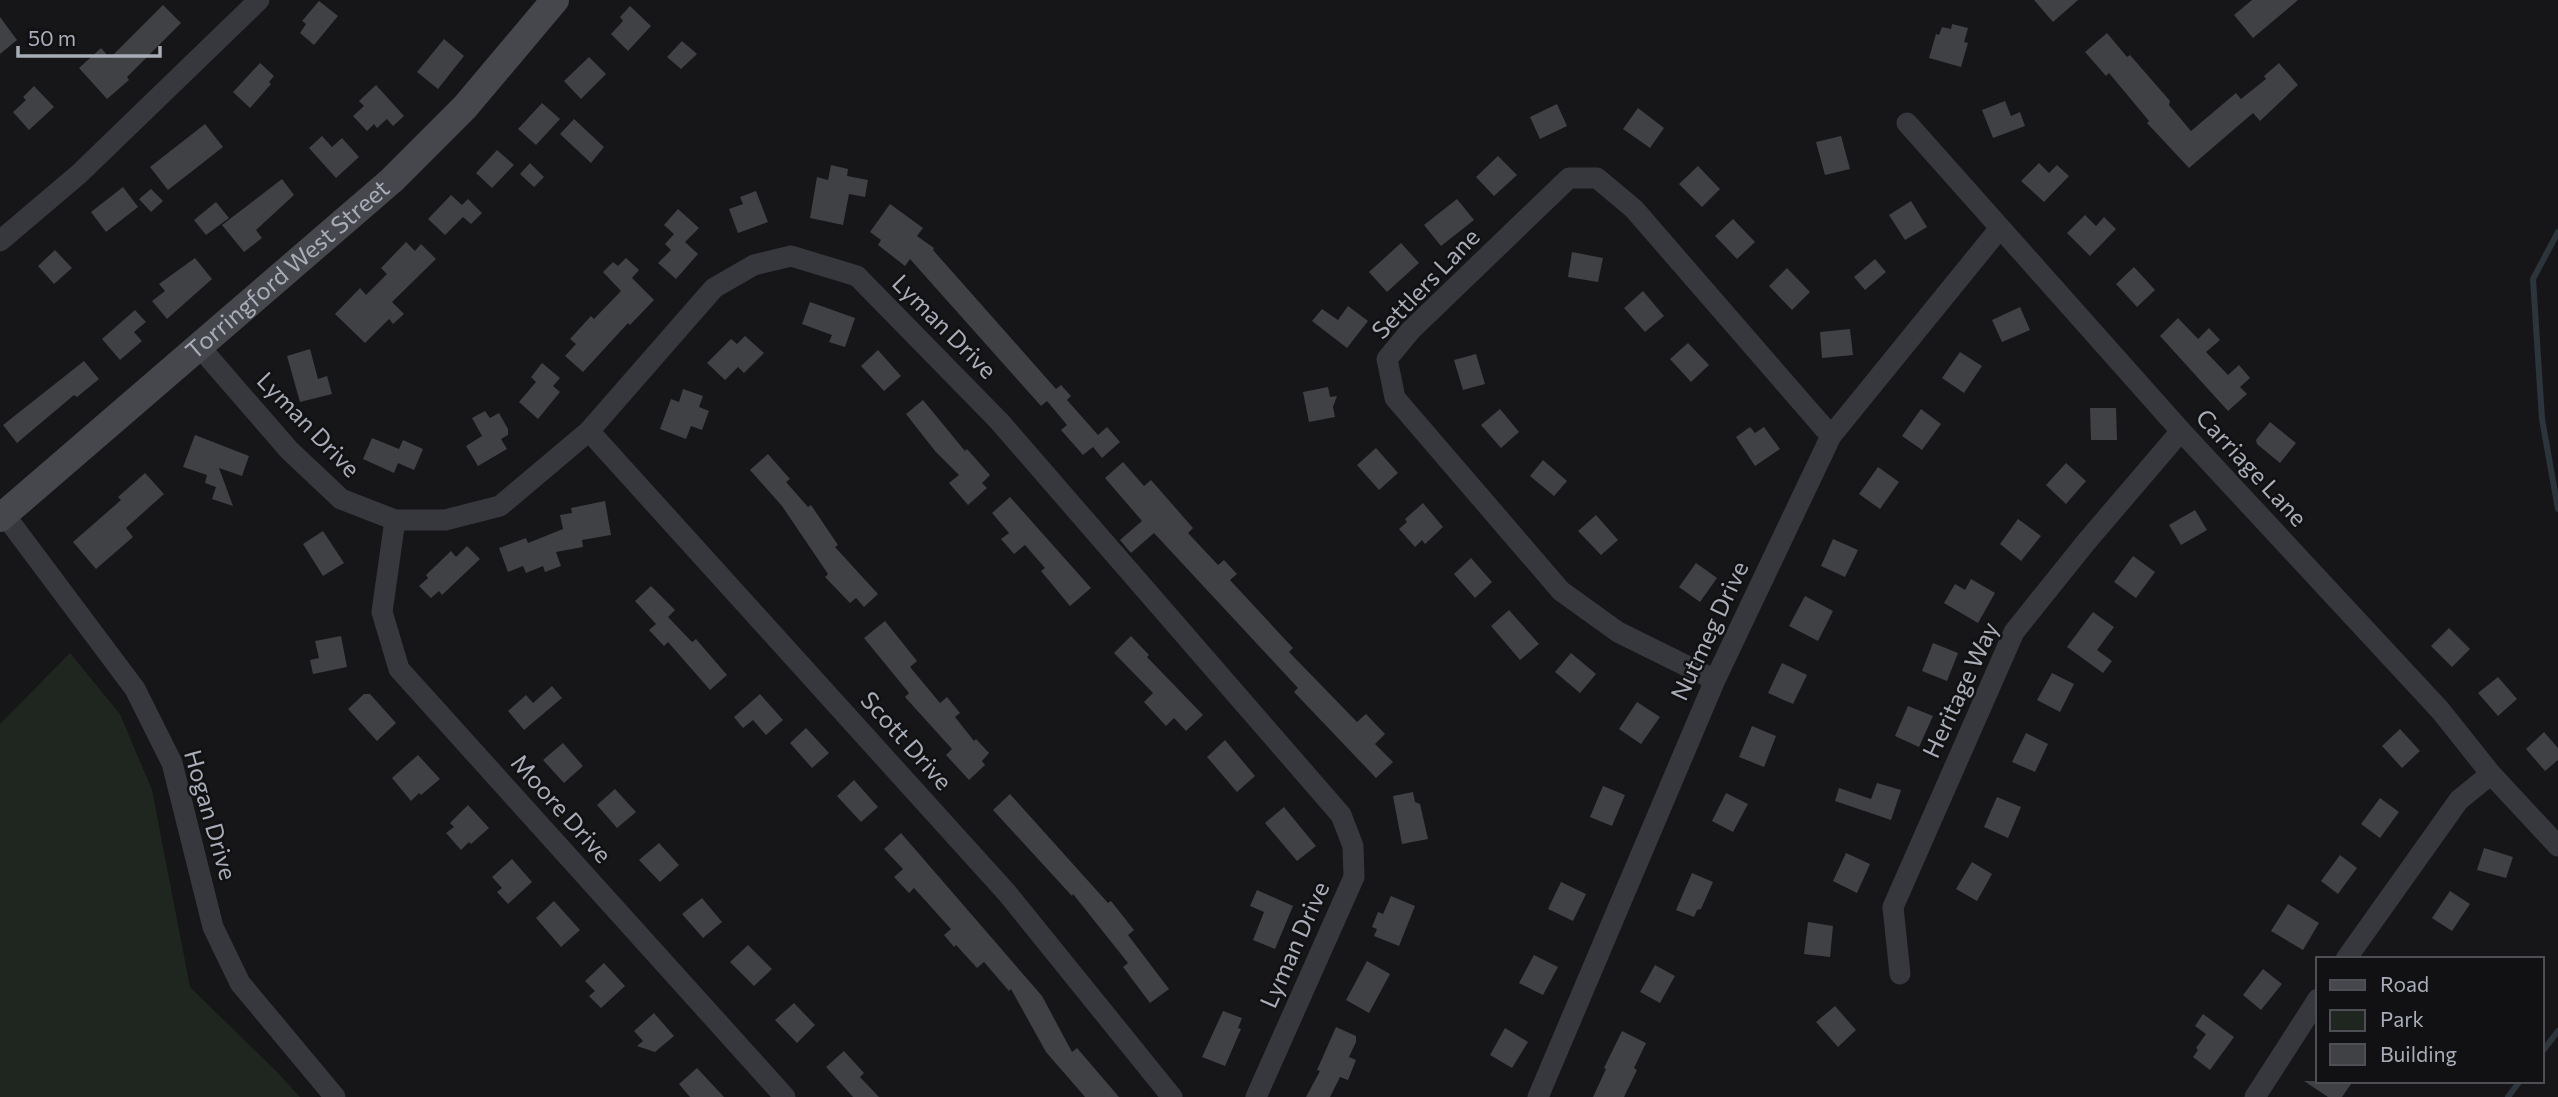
<svg xmlns="http://www.w3.org/2000/svg" width="2558" height="1097" viewBox="0 0 2558 1097" font-family="Commissioner,sans-serif">
<style>
.green{fill:#1e261f}
.lines{fill:none;stroke-linecap:round;stroke-linejoin:round}
.stream{stroke:#2c353c;stroke-width:6}
.building{fill:#404145}
.street{stroke:#37383d;stroke-width:21}
.secondary{stroke:#45474d;stroke-width:28}
.labels{text-anchor:middle;stroke-width:5;stroke-linejoin:round;paint-order:stroke}
.street-label{font-size:24px;fill:#a8adb8;stroke:#111113}
</style>
<rect width="100%" height="100%" fill="#161618"/>
<!-- green -->
<path class="green" d="M70 653 120 714 152 790 190 987 277 1072 300 1097H0V724Z"/>
<g class="lines">
<!-- stream -->
<path class="stream" d="M2558 232 2533 279 2542 419 2558 509
M2542 1052 2558 1031
M2508 1097 2520 1081"/>
</g>
<!-- building -->
<path class="building" d="M2034 0H2078L2053 22Z
M2252 0H2298L2253 38 2234 15Z
M319 1 338 16 314 45 300 33 306 24 302 21Z
M163 5 181 23 127 77 129 80 107 99 79 68 101 48 110 58Z
M630 6 651 26 628 51 611 34 623 21 620 17Z
M0 17 17 40 0 54Z
M1952 24 1968 28 1964 42 1968 43 1961 67 1929 58 1936 34 1939 35 1942 27 1951 29Z
M2107 33 2127 57 2130 55 2170 101 2169 105 2191 131 2236 93 2241 99 2266 79 2264 76 2279 63 2298 85 2260 121 2253 113 2189 168 2147 123 2149 121 2109 73 2106 76 2085 52Z
M444 39 464 56 438 89 417 72Z
M682 41 697 54 681 69 667 57Z
M589 57 606 74 581 99 564 81Z
M260 63 274 76 269 82 271 84 250 108 233 92Z
M376 85 404 116 393 126 387 119 377 128 374 124 367 131 353 116 364 106 359 101Z
M34 86 54 107 29 130 13 112 26 100 23 97Z
M2005 101 2011 116 2020 112 2025 126 1993 138 1982 110Z
M542 103 560 119 536 145 518 129Z
M1557 104 1567 126 1540 139 1530 117Z
M1638 108 1664 128 1650 148 1623 129Z
M574 119 604 147 591 163 560 134Z
M205 124 223 147 168 190 150 167Z
M322 136 332 147 342 138 359 157 336 178 309 148Z
M1841 136 1850 169 1825 175 1816 142Z
M497 150 514 165 492 188 476 173Z
M1498 156 1517 175 1494 196 1476 177Z
M530 163 544 177 534 187 520 174Z
M2039 163 2049 173 2057 165 2069 176 2044 202 2021 181Z
M831 165 848 169 847 176 868 180 865 197 849 194 843 225 810 218 817 177 828 180Z
M1698 166 1720 189 1702 207 1679 184Z
M282 179 294 195 256 230 262 238 244 252 222 225Z
M123 187 138 207 106 232 91 212Z
M151 189 163 201 151 212 139 199Z
M756 191 768 222 738 233 729 209 743 204 740 197Z
M451 195 462 205 468 199 482 213 471 224 463 217 445 235 428 219Z
M1457 199 1474 220 1441 246 1424 225Z
M1911 201 1927 227 1905 240 1889 215Z
M216 202 229 218 206 235 194 220Z
M890 204 923 228 917 236 934 248 933 250 1056 389 1061 385 1071 396 1067 400 1098 435 1107 427 1120 442 1102 458 1093 447 1083 455 1061 430 1067 425 1047 401 1041 406 910 259 905 266 878 245 881 240 870 232Z
M678 209 699 228 685 242 698 254 676 279 658 263 671 250 665 244 674 234 664 225Z
M2085 215 2096 226 2104 217 2116 229 2090 256 2067 233Z
M1733 219 1755 242 1737 259 1715 236Z
M406 242 415 251 421 244 436 259 392 302 404 314 393 324 389 319 365 343 335 314 360 288 366 295 387 274 381 268Z
M1401 243 1419 263 1387 292 1369 272Z
M55 250 72 268 54 284 38 266Z
M1572 252 1603 258 1598 282 1568 277Z
M195 258 212 279 167 319 152 301 165 291 159 284Z
M626 258 639 270 632 278 654 300 630 325 628 323 583 372 565 356 576 344 570 339 591 316 594 319 621 291 603 272 613 262 618 266Z
M1875 259 1886 272 1865 290 1854 277Z
M2134 267 2155 290 2137 307 2116 284Z
M1787 268 1810 292 1792 310 1769 286Z
M1643 291 1664 316 1645 332 1624 308Z
M810 302 855 318 845 347 829 342 832 335 802 324Z
M1348 306 1368 321 1347 348 1312 321 1322 309 1338 320Z
M2020 307 2030 330 2002 342 1992 320Z
M135 310 146 322 134 332 142 341 120 360 102 339Z
M2178 318 2198 339 2209 328 2220 340 2206 352 2228 375 2239 365 2250 378 2240 387 2247 394 2228 411 2160 336Z
M1850 329 1853 355 1822 358 1820 332Z
M745 336 764 353 744 373 738 367 725 380 707 363 731 339 737 344Z
M1688 343 1709 365 1691 382 1670 359Z
M310 349 318 379 327 376 332 394 300 402 287 356Z
M878 350 901 376 884 391 861 366Z
M1960 352 1982 366 1964 393 1942 378Z
M1476 354 1485 384 1463 390 1454 360Z
M84 361 99 379 77 397 74 395 17 443 3 425Z
M542 363 560 378 553 386 560 392 538 419 519 402 536 382 531 377Z
M1328 387 1330 397 1337 396 1333 407 1335 417 1309 422 1303 392Z
M683 389 703 396 699 407 709 411 702 430 691 426 686 439 660 429 671 399 679 402Z
M923 400 965 451 967 449 990 475 982 483 987 488 968 505 949 483 959 475 935 451 906 414Z
M2090 408H2116L2117 440H2091Z
M1500 409 1519 432 1501 448 1481 425Z
M1921 409 1941 424 1922 450 1902 436Z
M485 411 490 418 499 413 508 429V435L501 439 507 449 478 466 466 446 482 436 472 418Z
M2270 422 2296 443 2280 463 2257 444 2256 440Z
M1750 427 1755 433 1764 427 1780 449 1755 466 1736 437Z
M195 435 249 456 242 476 219 468 233 506 212 499 216 487 205 483 207 475 183 467Z
M372 438 399 449 403 440 423 449 414 470 398 463 394 473 363 459Z
M1376 448 1398 473 1379 490 1357 465Z
M768 454 790 479 786 482 808 507 811 505 838 545 835 547 878 594 864 607 856 598 850 603 825 577 828 574 782 506 750 470Z
M1543 460 1567 481 1554 496 1530 476Z
M1123 462 1144 486 1151 480 1193 528 1188 533 1218 565 1224 560 1237 574 1230 580 1293 648 1289 652 1357 722 1366 714 1385 734 1375 744 1393 762 1376 778 1294 692 1298 688 1154 533 1131 553 1120 540 1142 521 1105 478Z
M2066 463 2086 481 2066 504 2046 485Z
M1878 467 1899 482 1880 509 1859 494Z
M145 473 164 494 126 528 133 537 96 569 73 542 121 500 118 497Z
M1010 497 1091 588 1070 606 1041 571 1045 568 1025 545 1014 554 1001 539 1009 533 992 513Z
M605 501 611 535 582 540 583 547 556 552 561 566 545 572 543 566 526 573 523 566 508 572 499 548 526 538 528 543 563 529 560 515 572 513 571 508Z
M1423 503 1443 527 1425 544 1422 540 1415 547 1399 529 1407 522 1405 519Z
M2195 510 2207 530 2181 545 2169 525Z
M1596 515 1618 540 1601 555 1578 531Z
M2018 519 2041 536 2021 561 2000 544Z
M323 531 344 563 323 576 303 544Z
M1833 539 1858 550 1845 577 1821 566Z
M467 546 480 559 442 595 439 591 431 598 419 586 428 578 426 575 451 551 456 557Z
M2133 556 2155 572 2136 598 2114 582Z
M1471 558 1492 582 1475 598 1454 574Z
M1696 563 1717 578 1700 602 1679 587Z
M1971 579 1995 593 1978 623 1944 603 1955 584 1965 590Z
M651 586 675 610 668 617 692 642 696 639 727 675 710 690 668 642 664 646 649 630 656 624 635 601Z
M1805 596 1833 611 1818 641 1789 626Z
M1509 610 1539 644 1520 660 1491 626Z
M2093 612 2114 627 2097 650 2112 661 2103 673 2067 647Z
M885 621 917 661 910 667 940 703 947 697 960 713 955 717 974 741 976 739 989 753 982 761 985 765 969 780 946 755 952 749 905 697 909 693 864 638Z
M2449 628 2470 649 2452 667 2431 646Z
M341 636 347 667 313 674 310 660 319 658 315 641Z
M1131 636 1149 655 1147 657 1203 715 1186 731 1174 718 1166 726 1144 702 1153 693 1114 653Z
M1933 643 1958 653 1947 681 1922 671Z
M1571 653 1596 674 1580 693 1555 672Z
M1782 663 1807 675 1793 704 1768 693Z
M2052 673 2074 684 2060 712 2037 700Z
M2498 677 2517 699 2498 716 2478 693Z
M552 686 562 698 524 730 508 711 526 695 533 703Z
M364 694H370L396 723 377 741 348 709Z
M760 694 783 720 766 735 753 720 743 728 734 717Z
M1637 702 1660 717 1641 744 1619 729Z
M1908 706 1933 716 1919 747 1895 736Z
M1752 726 1776 736 1764 767 1739 757Z
M806 728 829 753 812 768 790 743Z
M2400 729 2420 751 2402 768 2382 746Z
M2544 732 2558 748V760L2545 771 2526 749Z
M2026 733 2048 744 2035 772 2012 762Z
M1225 740 1255 776 1237 792 1207 757Z
M563 743 583 766 564 783 543 760Z
M418 755 440 779 421 795 419 793 411 801 392 778Z
M854 780 878 807 861 822 837 796Z
M1877 783 1901 790 1891 820 1835 801 1839 788 1871 799Z
M1603 786 1625 795 1612 826 1590 817Z
M615 789 636 812 617 828 597 805Z
M1413 792 1415 802 1420 804 1428 839 1402 844 1393 796Z
M1726 793 1748 804 1733 832 1712 821Z
M1010 794 1108 903 1111 901 1134 930 1128 935 1169 989 1150 1003 1123 967 1128 963 1073 894 1072 896 993 810Z
M1997 797 2021 807 2008 838 1984 827Z
M2380 798 2399 812 2380 838 2361 824Z
M468 805 489 828 471 844 469 842 461 850 446 833 454 827 450 823Z
M1284 807 1316 846 1297 861 1265 823Z
M901 833 1042 996 1072 1052 1077 1048 1119 1097H1085L1046 1052 1011 989 1009 991 984 962 977 968 956 945 954 947 944 935 951 929 914 888 909 893 894 877 903 869 884 849Z
M659 843 679 865 660 882 639 860Z
M2484 848 2513 857 2506 878 2477 870Z
M1846 853 1870 864 1857 893 1833 881Z
M2340 855 2357 868 2338 894 2321 881Z
M512 859 532 882 508 904 497 892 502 888 492 877Z
M1972 862 1992 874 1977 901 1956 889Z
M1692 873 1713 882 1701 909 1697 910 1694 917 1676 910Z
M1561 882 1586 894 1573 921 1548 909Z
M1257 890 1293 906 1275 949 1253 940 1264 912 1250 906Z
M2450 891 2470 904 2452 931 2432 918Z
M1391 896 1415 906 1399 946 1374 936 1377 929 1372 927 1378 912 1383 914Z
M702 898 722 922 703 938 682 914Z
M554 901 580 930 561 947 536 918Z
M2288 904 2319 923 2303 950 2271 931Z
M1808 922 1833 926 1830 957 1804 954Z
M748 945 772 969 754 986 730 962Z
M1534 955 1558 967 1543 995 1519 983Z
M1367 961 1390 974 1369 1013 1346 1000Z
M604 963 625 986 601 1008 589 996 595 991 585 981Z
M1655 965 1675 976 1660 1003 1640 992Z
M2263 969 2282 984 2261 1010 2243 995Z
M794 1003 815 1025 797 1043 775 1020Z
M1835 1006 1856 1030 1838 1047 1816 1022Z
M1223 1011 1242 1018 1238 1028 1241 1029 1225 1066 1202 1057Z
M654 1013 674 1036 655 1052 637 1046 643 1041 634 1031Z
M2203 1014 2234 1037 2210 1070 2193 1057 2198 1050 2196 1048 2206 1034 2195 1026Z
M1336 1027 1356 1036V1042L1349 1057 1356 1060 1348 1080 1340 1077 1330 1097H1306L1320 1071 1317 1070Z
M1505 1028 1528 1042 1512 1068 1490 1055Z
M1622 1031 1646 1043 1634 1068 1637 1070 1624 1097H1593L1606 1069 1604 1068Z
M844 1051 864 1073 860 1077 879 1097H853L826 1067Z
M697 1068 724 1097H690L679 1084Z
M2304 1081H2353L2342 1097H2328Z"/>
<g class="lines">
<!-- street -->
<path class="street" d="M1907 123 2181 431 2440 710 2491 774 2558 846
M0 241 79 174 259 0
M198 345 289 450 341 499 395 520H445L500 506 589 431 714 288 754 265 791 256 857 276 999 421 1341 815 1353 846 1354 877 1256 1097
M589 431 1007 893 1172 1097
M4 514 135 689 172 763 213 927 240 983 335 1097
M395 520 382 612 399 669 785 1097
M1715 680 1618 632 1561 591 1395 398 1387 359 1411 330 1569 178H1597L1634 209 1831 436
M2346 959 2459 800 2491 774
M1900 974 1893 907 2014 632 2087 541 2181 431
M1538 1097 1715 680 1831 436 2000 228
M2255 1097 2318 999"/>
<!-- secondary -->
<path class="secondary" id="s1" d="M0 518 392 180 465 107 555 0"/>
</g>
<g class="labels">
<!-- street labels -->
<g class="street-label">
<text dy="8" stroke="none"><textPath href="#s1" startOffset="380">Torringford West Street</textPath></text>
<text transform="translate(1426 284) rotate(-46)" y="8">Settlers Lane</text>
<text transform="translate(944 327) rotate(45)" y="8">Lyman Drive</text>
<text transform="translate(308 425) rotate(46)" y="8">Lyman Drive</text>
<text transform="translate(2251 468) rotate(47)" y="8">Carriage Lane</text>
<text transform="translate(1710 631) rotate(-65)" y="8">Nutmeg Drive</text>
<text transform="translate(1961 690) rotate(-65)" y="8">Heritage Way</text>
<text transform="translate(906 741) rotate(48)" y="8">Scott Drive</text>
<text transform="translate(561 809) rotate(48)" y="8">Moore Drive</text>
<text transform="translate(210 815) rotate(74)" y="8">Hogan Drive</text>
<text transform="translate(1295 945) rotate(-66)" y="8">Lyman Drive</text>
</g>
</g>
<!-- legend -->
<rect x="2316" y="957" width="228" height="126" fill="#111113" stroke="#4d4f55" stroke-width="2"/>
<rect x="2330" y="980" width="35" height="10" fill="#45474d" stroke="#4d4f55" stroke-width="2"/>
<text x="2380" y="992" font-size="21" fill="#a8adb8">Road</text>
<rect x="2330" y="1010" width="35" height="21" fill="#1e261f" stroke="#4d4f55" stroke-width="2"/>
<text x="2380" y="1027" font-size="21" fill="#a8adb8">Park</text>
<rect x="2330" y="1044" width="35" height="21" fill="#404145" stroke="#4d4f55" stroke-width="2"/>
<text x="2380" y="1062" font-size="21" fill="#a8adb8">Building</text>
<!-- scale -->
<path d="M18 46v10h142v-10" fill="none" stroke="#a8adb8" stroke-width="3.5"/>
<text x="28" y="46" font-size="21" fill="#a8adb8" stroke="#111113" stroke-width="5" paint-order="stroke">50 m</text>
</svg>
